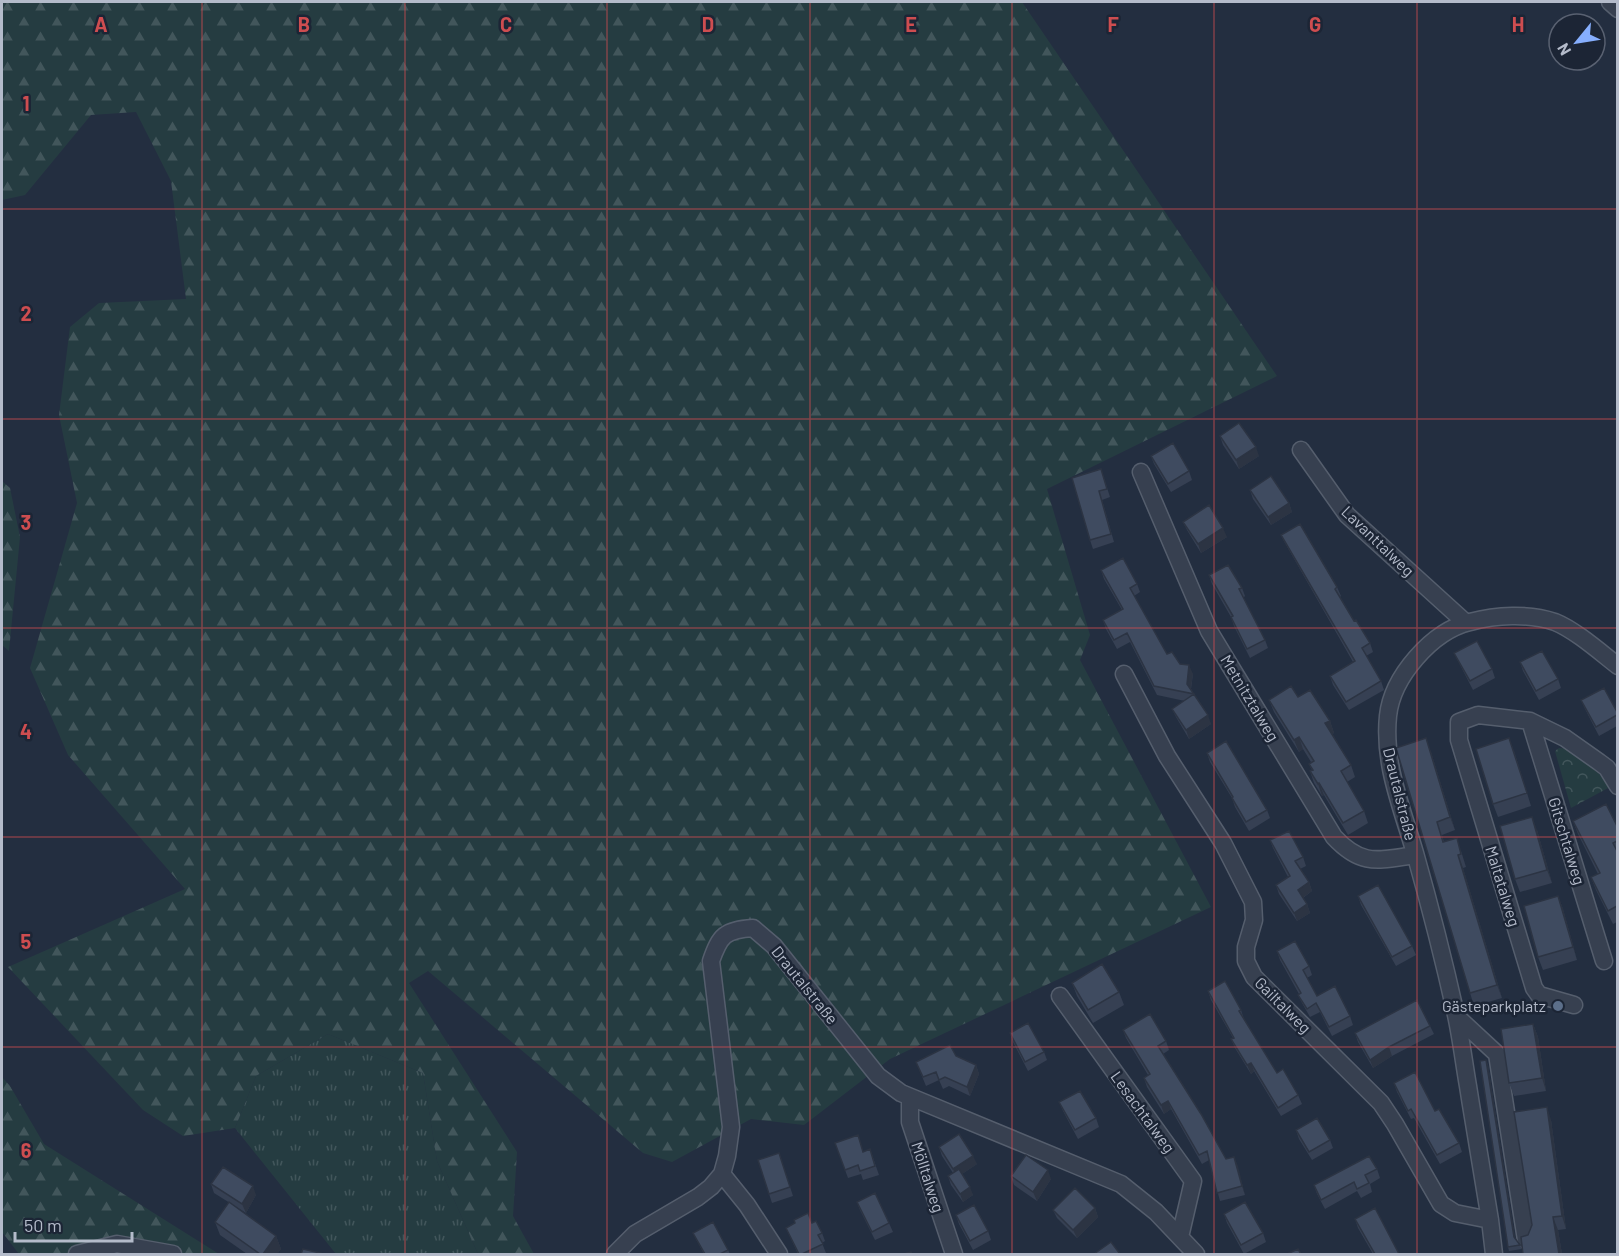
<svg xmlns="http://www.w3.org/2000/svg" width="1619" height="1256" viewBox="0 0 1619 1256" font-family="Barlow,sans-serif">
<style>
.grass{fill:url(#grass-tufts)}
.forest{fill:url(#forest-firs)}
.park{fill:url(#park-crowns)}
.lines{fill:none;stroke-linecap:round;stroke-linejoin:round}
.minor-casing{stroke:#555e6d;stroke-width:19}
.minor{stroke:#374050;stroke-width:16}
.wall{fill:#364053}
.shaded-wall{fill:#2c3443}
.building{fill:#3f4b60;stroke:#2c3443;stroke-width:1.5}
.grid{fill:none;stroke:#ce4d50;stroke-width:1.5;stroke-opacity:0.55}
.service-dot{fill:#5c6f8a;stroke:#1c2535;stroke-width:2}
.labels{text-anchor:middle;stroke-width:5;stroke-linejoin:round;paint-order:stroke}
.street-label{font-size:16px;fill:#b4bbca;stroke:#1c2535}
.poi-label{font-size:16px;fill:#b4bbca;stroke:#1c2535;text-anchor:end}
.grid-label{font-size:20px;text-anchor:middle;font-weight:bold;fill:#ce4d50;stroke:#1c2535;stroke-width:5;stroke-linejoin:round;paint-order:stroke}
</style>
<defs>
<pattern id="grass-tufts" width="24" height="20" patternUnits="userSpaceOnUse" patternTransform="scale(1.5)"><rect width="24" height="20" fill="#253c41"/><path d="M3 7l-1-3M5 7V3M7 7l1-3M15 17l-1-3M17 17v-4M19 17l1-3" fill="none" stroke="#42565b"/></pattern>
<pattern id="forest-firs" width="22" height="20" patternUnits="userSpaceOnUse" patternTransform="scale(1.5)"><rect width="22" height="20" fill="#253c41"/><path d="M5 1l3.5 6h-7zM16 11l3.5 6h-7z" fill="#42565b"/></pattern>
<pattern id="park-crowns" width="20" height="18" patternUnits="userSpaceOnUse" patternTransform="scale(1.5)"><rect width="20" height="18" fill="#253c41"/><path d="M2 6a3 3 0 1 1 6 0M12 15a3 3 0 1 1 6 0" fill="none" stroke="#42565b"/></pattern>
</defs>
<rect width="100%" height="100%" fill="#232e40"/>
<!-- grass -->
<path class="grass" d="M328 1034 423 1073 437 1161 478 1254H336L235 1128 256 1076Z"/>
<!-- forest -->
<path class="forest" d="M2 2H1022L1277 376 1047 489 1090 635 1080 660 1211 907 890 1059 804 1125 751 1119 672 1162 643 1153 428 971 409 983 517 1152 513 1216 534 1254H478L437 1161 423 1073 328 1034 256 1076 235 1128 183 1136 143 1110 8 967 185 889 68 755 30 668 77 503 59 415 70 327 99 303 186 299 171 181 136 112 91 115 25 195 2 200Z
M2 481 10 488 20 537 9 651 2 645Z
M2 1077 10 1086 44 1144 219 1254H19L2 1232Z"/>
<!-- park -->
<path class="park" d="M1559 748C1578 748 1599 773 1610 787L1571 808 1555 751Z"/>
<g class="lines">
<!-- minor casing -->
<g class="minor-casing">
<path id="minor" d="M1610 2 1618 9
M1301 450 1347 515 1466 623
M1141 472 1209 631 1334 837C1362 867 1378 860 1415 855
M1124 674 1167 756 1223 843 1253 902 1254 920 1246 947V961L1254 977 1381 1103 1395 1124 1441 1204 1455 1213 1490 1220
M1530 721 1604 961
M1060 996 1193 1181 1180 1237
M1574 1005 1539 995 1534 988 1459 740V722L1478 715 1530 721 1565 738 1599 762 1607 768 1618 786
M1457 1017 1497 1054 1526 1240
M910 1097V1122L954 1254
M722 1174 747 1205 779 1254
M77 1254 117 1244 173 1254
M615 1254 635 1234 698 1197 711 1187 722 1174 727 1156 731 1127 711 961C720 935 725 930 753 928L774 946 878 1076 901 1093 1121 1184 1156 1212 1196 1254
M1494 1254 1490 1220C1483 1176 1475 1131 1468 1086 1464 1063 1461 1038 1456 1015 1444 961 1430 906 1415 853 1402 808 1383 764 1388 716 1392 677 1432 631 1470 622 1496 615 1528 613 1555 622 1575 630 1600 652 1618 666"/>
</g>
<!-- minor -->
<use href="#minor" class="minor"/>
</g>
<!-- wall -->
<path class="wall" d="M1220 436 1259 456 1239 469 1223 445Z
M1151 456 1189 471 1192 480 1171 492 1154 464Z
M1101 469 1110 497 1102 500 1114 542 1093 549 1090 540Z
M1250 490 1289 503 1292 512 1271 525 1253 499Z
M1183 522 1227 537 1201 553 1187 530Z
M1281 535 1337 587 1341 596 1340 597 1354 621 1370 643 1373 652 1366 656 1381 681 1384 690 1349 710 1333 685 1330 676 1353 662 1285 543Z
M1101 570 1137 584 1140 592 1134 596 1167 654 1193 674 1191 689 1211 724 1189 739 1176 717 1172 709 1185 701 1157 695 1130 642 1117 649 1106 629 1103 620 1122 610 1104 579Z
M1209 575 1242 588 1245 596 1243 598 1265 640 1268 648 1250 658 1234 626 1231 617 1212 584Z
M1454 653 1492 669 1495 678 1473 690 1458 661Z
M1520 662 1558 679 1561 688 1539 700 1523 671Z
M1298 697 1330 721 1334 733 1332 734 1351 765 1355 777 1347 782 1364 811 1368 823 1348 835 1324 795 1322 796 1314 783 1310 771 1312 770 1309 764 1311 762 1303 749 1299 752 1274 712 1269 700Z
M1581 700 1617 712V726L1599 736 1585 709Z
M1396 748 1431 752 1455 830 1442 835 1444 842 1461 851 1466 867 1463 868 1502 998 1474 1006Z
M1514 751 1531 806 1498 817 1493 804Z
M1207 753 1267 810 1270 818 1249 831 1235 807 1232 798 1210 762Z
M1573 821 1617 826V922L1613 924 1596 890 1591 877 1598 874 1578 834Z
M1537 830 1552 883 1520 892 1515 879Z
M1270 840 1303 857 1306 866 1300 869 1309 882 1312 891 1303 898 1307 904 1310 913 1297 921 1279 894 1276 885 1288 877 1273 848Z
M1358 896 1412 946 1416 955 1396 966 1361 905Z
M1558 896 1563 909 1577 960 1543 970 1538 957Z
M1277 951 1309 966 1312 975 1307 978 1317 996 1350 1016 1353 1025 1332 1036 1320 1012 1310 1017 1302 1003 1298 995 1299 994 1280 960Z
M1072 983 1119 992 1124 1005 1093 1023 1077 996Z
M1208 991 1241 1010 1244 1019 1277 1073 1298 1095 1302 1104 1281 1116 1254 1071 1251 1074 1235 1048 1231 1039 1233 1038 1211 1000Z
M1533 1024 1538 1037 1546 1091 1514 1096 1509 1083Z
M1430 1026 1434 1034 1392 1056 1373 1068 1358 1042 1355 1033Z
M1123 1030 1166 1041 1169 1050 1163 1054 1226 1159 1234 1157 1245 1195 1220 1201 1209 1160 1202 1164 1171 1109 1164 1114 1147 1087 1144 1078 1148 1075 1126 1038Z
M1010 1033 1044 1052 1047 1060 1028 1071 1013 1042Z
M956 1056 976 1065 979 1074 970 1096 949 1086 943 1089 939 1080 926 1086 916 1062Z
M1486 1060 1488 1065 1515 1239 1520 1245 1522 1249 1509 1251 1508 1247Z
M1394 1083 1435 1111 1459 1143 1462 1152 1440 1164 1414 1118 1411 1119 1397 1092Z
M1059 1102 1096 1118 1099 1127 1078 1139 1063 1111Z
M1551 1120 1566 1229 1558 1230 1562 1254H1523L1532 1225Z
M1296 1130 1330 1140 1333 1148 1312 1160 1299 1139Z
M835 1143 864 1152 870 1149 879 1175 863 1180 861 1174 848 1178Z
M939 1147 977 1164 962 1174 973 1195 963 1202 951 1185 948 1176 953 1173 942 1156Z
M779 1153 793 1196 772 1203 758 1160Z
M1377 1169 1380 1178 1370 1184 1372 1192 1361 1198 1357 1191 1325 1209 1317 1194 1314 1185Z
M1011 1176 1051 1179 1037 1201 1014 1185Z
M211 1184 256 1195 246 1213 214 1193Z
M857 1202 889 1223 893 1232 875 1240 860 1210Z
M1095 1208 1098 1217 1077 1238 1057 1218 1053 1210Z
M1224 1214 1263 1233 1266 1242 1244 1254 1227 1223Z
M956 1215 988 1231 991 1240 973 1250 959 1224Z
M1355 1219 1399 1254H1373L1358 1228Z
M215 1222 276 1236 281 1249 277 1254H247L220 1235Z
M812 1223 822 1233 825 1241 822 1243 826 1253 823 1254H798L786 1228Z
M693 1233 728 1250 730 1254H704L697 1241Z"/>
<!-- shaded-wall -->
<path class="shaded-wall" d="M1256 447 1259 456 1239 469 1236 460Z
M1289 503 1292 512 1271 525 1268 517Z
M1223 528 1227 537 1201 553 1198 544Z
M1189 665 1193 674 1190 693 1187 684Z
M1208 715 1211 724 1189 739 1186 730Z
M1330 721 1334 733 1330 735 1325 723Z
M1299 737 1303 749 1299 752 1294 740Z
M1426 738 1431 752 1455 830 1450 817Z
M1509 738 1514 751 1531 806 1527 793Z
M1319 783 1324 795 1322 796 1318 784Z
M1532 817 1537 830 1552 883 1547 870Z
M1458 855 1463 868 1502 998 1497 985Z
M1309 882 1312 891 1301 899 1298 890Z
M1558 896 1563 909 1577 960 1573 947Z
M1307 904 1310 913 1297 921 1294 913Z
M1533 1024 1538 1037 1546 1091 1542 1078Z
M1389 1047 1392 1056 1373 1068 1370 1060Z
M1486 1060 1488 1065 1516 1242 1514 1237Z
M1251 1063 1254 1071 1251 1074 1247 1065Z
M976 1065 979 1074 970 1096 967 1087Z
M1168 1101 1171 1109 1164 1114 1161 1105Z
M1547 1107 1551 1120 1566 1229 1562 1216Z
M973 1156 977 1164 956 1178 953 1169Z
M1234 1157 1238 1166 1245 1195 1242 1186Z
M1048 1170 1051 1179 1037 1201 1033 1192Z
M253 1186 256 1195 246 1213 242 1204Z
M970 1187 973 1195 963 1202 960 1194Z
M1095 1208 1098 1217 1077 1238 1073 1230Z
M1553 1217 1558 1230 1562 1254H1559Z
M276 1236 281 1249 277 1254H263Z"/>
<!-- building -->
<path class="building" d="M1239 423 1256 447 1236 460 1220 436Z
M1173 443 1189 471 1168 484 1151 456Z
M1101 469 1107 489 1099 491 1111 534 1090 540 1072 478Z
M1271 476 1289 503 1268 517 1250 490Z
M1209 505 1223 528 1198 544 1183 522Z
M1300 524 1337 587 1335 589 1354 621 1356 620 1370 643 1362 648 1381 681 1346 702 1330 676 1355 661 1281 535Z
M1123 558 1137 584 1130 588 1167 654 1172 652 1180 664 1189 665 1187 684 1208 715 1186 730 1172 709 1194 694 1154 686 1127 633 1114 640 1103 620 1123 609 1101 570Z
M1228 565 1242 588 1239 589 1265 640 1247 649 1231 617 1233 616 1209 575Z
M1477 641 1492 669 1470 681 1454 653Z
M1542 651 1558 679 1536 691 1520 662Z
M1291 686 1298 697 1310 690 1330 721 1325 723 1351 765 1341 771 1364 811 1343 823 1319 783 1318 784 1310 771 1313 770 1309 764 1314 761 1299 737 1294 740 1269 700Z
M1604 688 1617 712V715L1596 727 1581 700Z
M1426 738 1450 817 1437 822 1443 842 1457 838 1461 854 1458 855 1497 985 1470 993 1396 748Z
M1509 738 1527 793 1493 804 1476 749Z
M1226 741 1267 810 1246 822 1232 798 1233 797 1207 753Z
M1606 804 1617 826V841L1613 843 1617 851V906L1608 911 1591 877 1600 873 1573 821Z
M1532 817 1547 870 1515 879 1500 826Z
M1289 831 1303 857 1295 861 1309 882 1298 890 1307 904 1294 913 1276 885 1290 876 1270 840Z
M1378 885 1412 946 1392 957 1358 896Z
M1558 896 1573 947 1538 957 1524 906Z
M1295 941 1309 966 1303 970 1317 996 1335 986 1350 1016 1329 1027 1316 1003 1307 1009 1298 995 1301 993 1277 951Z
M1102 964 1119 992 1088 1010 1072 983Z
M1225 981 1241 1010 1239 1011 1277 1073 1283 1069 1298 1095 1278 1108 1251 1063 1247 1065 1231 1039 1234 1038 1208 991Z
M1417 1000 1430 1026 1389 1047 1370 1060 1355 1033Z
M1150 1014 1166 1041 1158 1046 1201 1114 1226 1159 1234 1157 1242 1186 1217 1193 1207 1151 1199 1155 1168 1101 1161 1105 1144 1078 1150 1074 1123 1030Z
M1028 1023 1044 1052 1025 1062 1010 1033Z
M1533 1024 1542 1078 1509 1083 1501 1029Z
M950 1045 956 1056 976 1065 967 1087 945 1077 939 1080 936 1072 923 1077 916 1062Z
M1486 1060 1514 1237 1520 1245 1508 1247 1480 1061Z
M1415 1072 1435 1111 1439 1109 1459 1143 1437 1155 1411 1109 1408 1111 1394 1083Z
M1080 1091 1096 1118 1075 1130 1059 1102Z
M1547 1107 1562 1216 1553 1217 1559 1254H1523L1521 1237 1528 1235 1532 1225 1514 1112Z
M1317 1118 1330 1140 1309 1152 1296 1130Z
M959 1134 973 1156 953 1169 939 1147Z
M858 1135 863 1152 870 1149 875 1166 860 1171 858 1165 845 1170 835 1143Z
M779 1153 790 1187 769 1194 758 1160Z
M1026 1155 1048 1170 1033 1192 1011 1176Z
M1369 1156 1377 1169 1365 1175 1369 1183 1357 1189 1354 1182 1321 1200 1314 1185Z
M223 1167 253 1186 242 1204 211 1184Z
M959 1169 970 1187 960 1194 948 1176Z
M1075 1188 1095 1208 1073 1230 1053 1210Z
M875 1193 889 1223 872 1232 857 1202Z
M229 1202 276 1236 263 1254H260L215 1222Z
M1245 1202 1263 1233 1241 1245 1224 1214Z
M974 1205 988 1231 970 1241 956 1215Z
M1375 1208 1399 1254H1375L1355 1219Z
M808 1213 812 1223 816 1221 822 1233 818 1235 823 1244 802 1254H799L786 1228 795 1223 794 1220Z
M713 1222 728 1250 720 1254H705L693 1233Z
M1111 1242 1120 1254H1094Z
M303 1249 324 1254H301Z
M1298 1249 1301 1254H1287Z
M911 1252 912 1254H903Z"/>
<!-- grid -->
<path class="grid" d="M202 2V1254M405 2V1254M607 2V1254M810 2V1254M1012 2V1254M1214 2V1254M1417 2V1254M2 209H1618M2 419H1618M2 628H1618M2 837H1618M2 1047H1618"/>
<!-- markers -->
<circle class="service-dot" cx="1558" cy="1006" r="6"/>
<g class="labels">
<!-- street labels -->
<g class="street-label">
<text transform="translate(1378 541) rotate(44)" y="6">Lavanttalweg</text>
<text transform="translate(1250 698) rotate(59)" y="6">Metnitztalweg</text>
<text transform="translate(1400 794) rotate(76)" y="6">Drautalstraße</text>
<text transform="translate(1567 841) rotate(73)" y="6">Gitschtalweg</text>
<text transform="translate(1503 886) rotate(73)" y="6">Maltatalweg</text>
<text transform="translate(805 985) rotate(51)" y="6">Drautalstraße</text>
<text transform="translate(1283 1005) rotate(45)" y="6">Gailtalweg</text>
<text transform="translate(1143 1112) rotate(54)" y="6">Lesachtalweg</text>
<text transform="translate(928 1177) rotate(72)" y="6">Mölltalweg</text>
</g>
<!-- poi labels -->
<g class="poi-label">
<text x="1546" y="1012">Gästeparkplatz</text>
</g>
</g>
<g class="grid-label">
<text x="101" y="32">A</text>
<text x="304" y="32">B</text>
<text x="506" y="32">C</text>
<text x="708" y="32">D</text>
<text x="911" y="32">E</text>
<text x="1113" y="32">F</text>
<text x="1315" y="32">G</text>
<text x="1518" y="32">H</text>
<text x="26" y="111">1</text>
<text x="26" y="321">2</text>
<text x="26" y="530">3</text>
<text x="26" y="739">4</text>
<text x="26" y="949">5</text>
<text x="26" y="1158">6</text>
</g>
<!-- border -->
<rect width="1619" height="1256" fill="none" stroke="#b4bbca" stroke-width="6"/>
<!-- north arrow -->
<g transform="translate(1577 42) rotate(240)"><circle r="28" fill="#1c2535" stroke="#596171" stroke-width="1.5"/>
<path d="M0-4.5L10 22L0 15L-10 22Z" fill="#86aefd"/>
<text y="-9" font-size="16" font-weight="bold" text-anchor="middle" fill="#b4bbca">N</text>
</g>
<!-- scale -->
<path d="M15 1232v9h117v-9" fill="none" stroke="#b4bbca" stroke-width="3"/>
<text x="24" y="1232" font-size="18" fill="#b4bbca" stroke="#1c2535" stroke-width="4.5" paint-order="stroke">50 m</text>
</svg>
